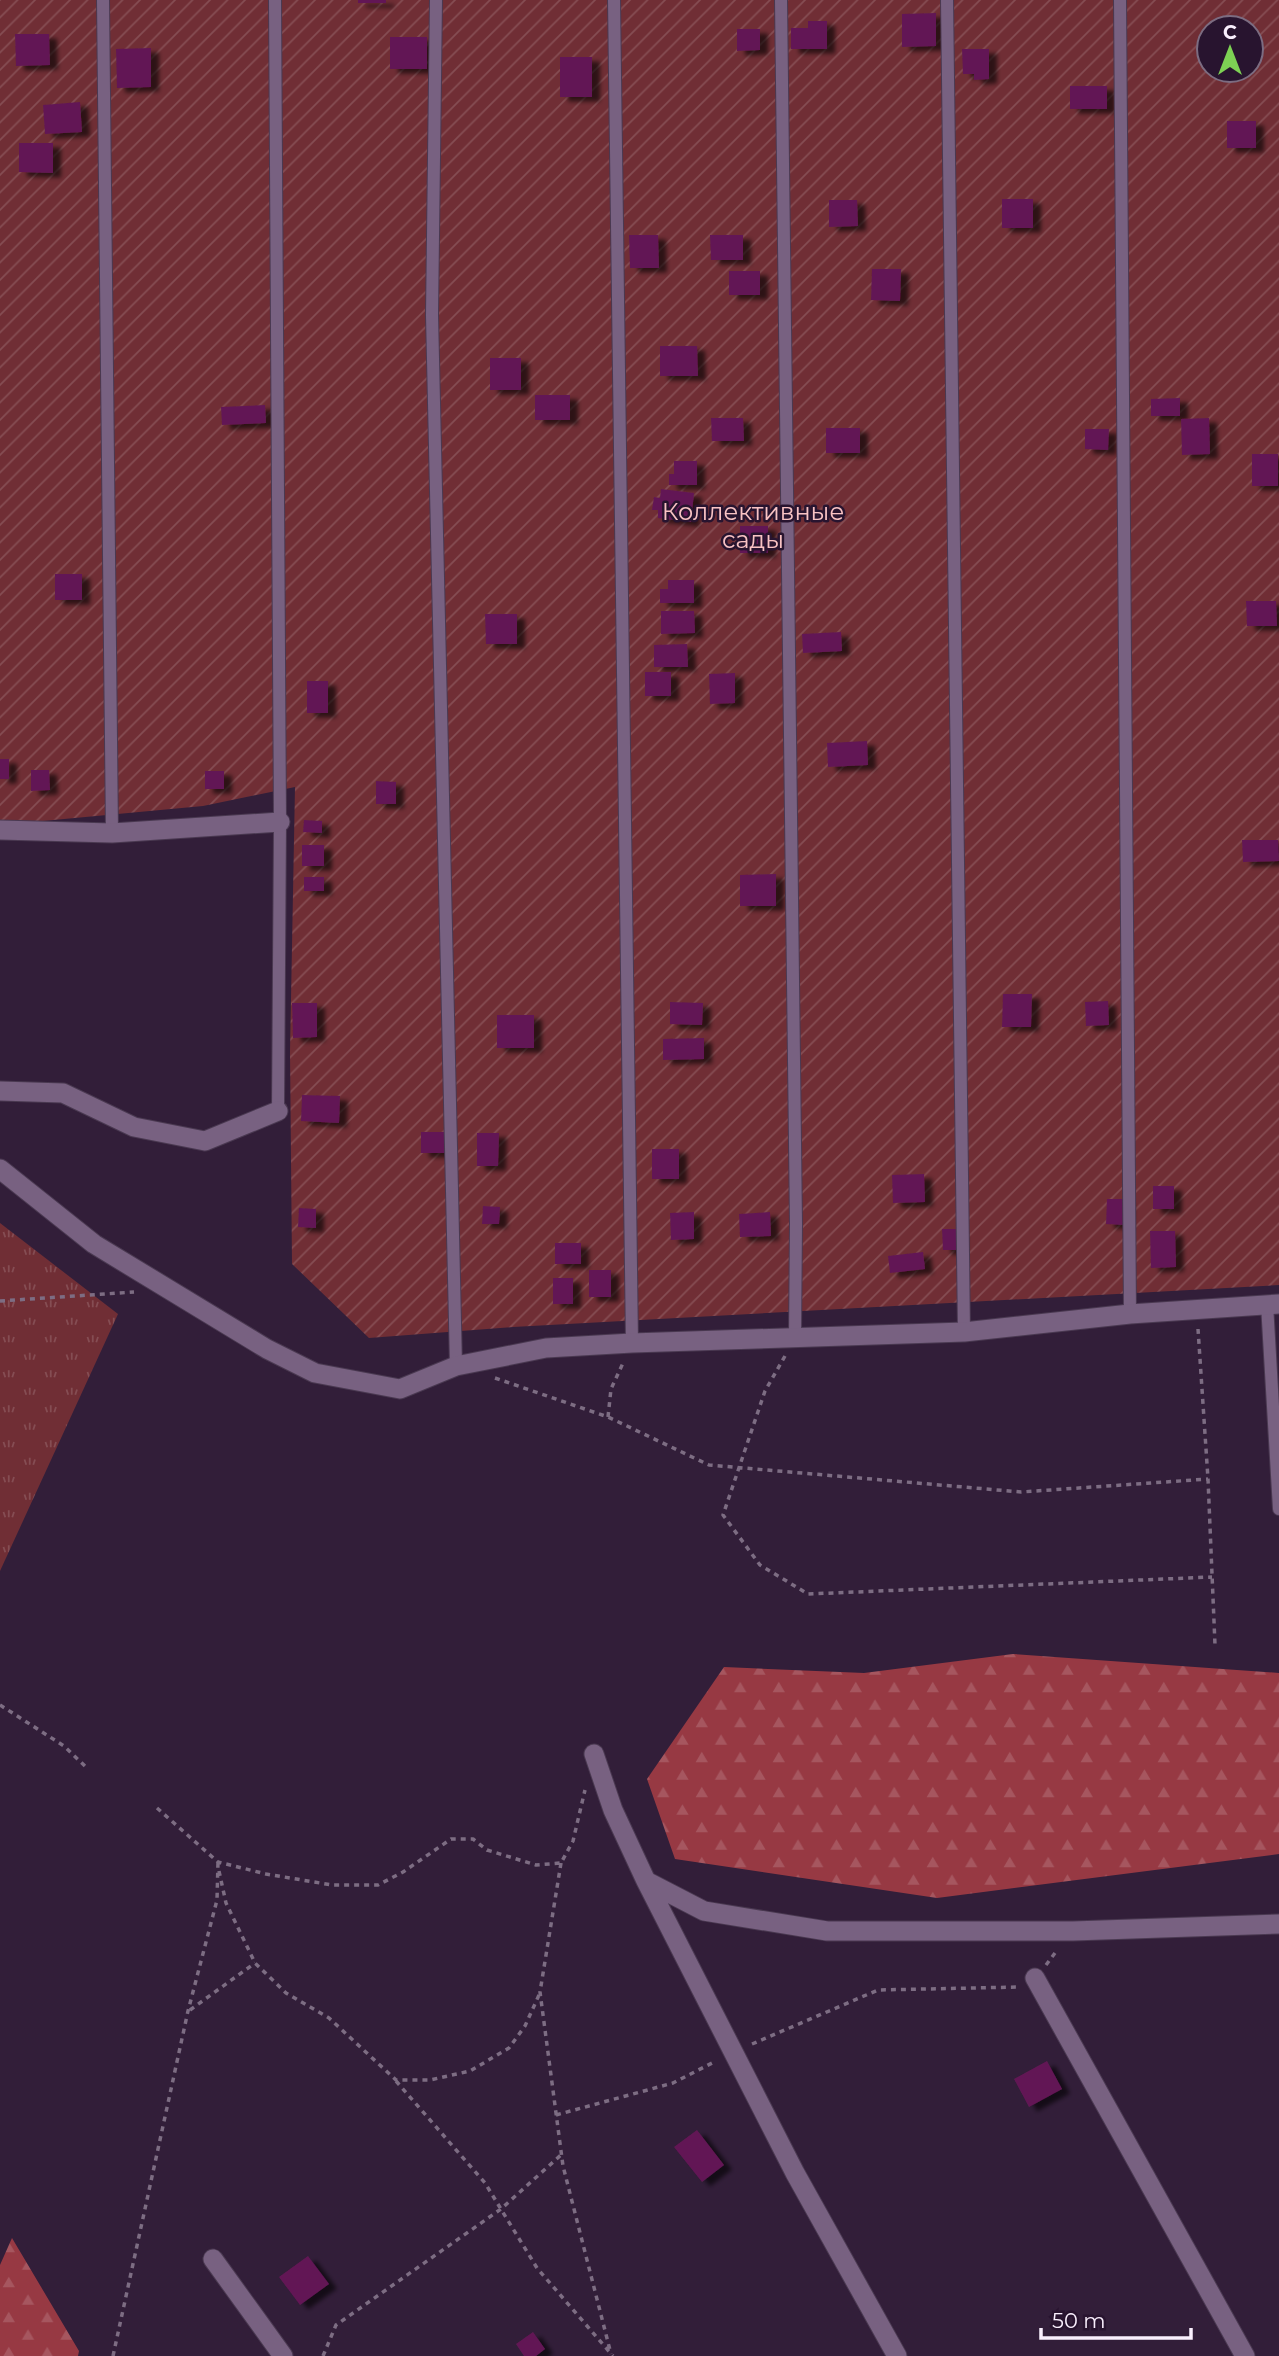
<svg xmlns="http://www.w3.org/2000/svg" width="1279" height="2356" viewBox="0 0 1279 2356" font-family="Montserrat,sans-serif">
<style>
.grass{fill:url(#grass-tufts)}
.forest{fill:url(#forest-firs)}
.garden{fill:url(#garden-furrows);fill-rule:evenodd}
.building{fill:#621954;filter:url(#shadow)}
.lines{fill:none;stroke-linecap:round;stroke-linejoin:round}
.service-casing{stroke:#4a3951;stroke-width:14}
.minor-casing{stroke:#4a3951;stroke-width:21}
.path{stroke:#7d6d83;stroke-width:3.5;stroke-dasharray:5 5;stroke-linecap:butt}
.service{stroke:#786181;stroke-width:12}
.minor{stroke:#786181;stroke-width:19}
.labels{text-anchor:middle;stroke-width:5;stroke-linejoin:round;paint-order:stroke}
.park-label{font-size:24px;fill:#f9c3c4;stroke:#28142f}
</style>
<defs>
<pattern id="grass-tufts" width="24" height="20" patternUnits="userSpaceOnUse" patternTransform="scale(1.75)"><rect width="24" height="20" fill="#702e35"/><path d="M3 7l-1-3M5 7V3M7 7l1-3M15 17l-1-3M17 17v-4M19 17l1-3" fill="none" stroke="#854d53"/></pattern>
<pattern id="forest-firs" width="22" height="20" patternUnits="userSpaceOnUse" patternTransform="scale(1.75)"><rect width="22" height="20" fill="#973943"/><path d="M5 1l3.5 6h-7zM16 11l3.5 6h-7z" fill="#a6565f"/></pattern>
<pattern id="garden-furrows" width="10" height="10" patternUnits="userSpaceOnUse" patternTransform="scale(1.75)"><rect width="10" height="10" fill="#702e35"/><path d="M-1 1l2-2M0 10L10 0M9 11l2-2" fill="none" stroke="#854d53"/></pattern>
<filter id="shadow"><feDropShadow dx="8" dy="4.5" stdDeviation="2" flood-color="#0009"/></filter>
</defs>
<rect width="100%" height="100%" fill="#321e39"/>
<!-- grass -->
<path class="grass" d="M0 1223 118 1314 0 1571Z"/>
<!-- forest -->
<path class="forest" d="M1013 1654 1279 1673V1854L937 1898 675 1859 647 1779 724 1667 864 1673Z
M12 2238 79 2351 78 2356H0V2265Z"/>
<!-- garden -->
<path class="garden" d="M0 0H1279V1285L513 1327 369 1338 292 1264 290 1052 295 787 203 806 0 825ZM1209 28H1251V70H1209Z"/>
<!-- building -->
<path class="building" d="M358 0H386V3H358Z
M936 13V46L902 47V14Z
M808 21H827V49H791V28H808Z
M737 29H760V50L737 51Z
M15 34H49L50 65 16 66Z
M390 37H427V69H390Z
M151 48V87L117 88 116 49Z
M962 49H989V79L974 80V74H963Z
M560 57H592V97H560Z
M1070 86H1107V109H1070Z
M80 102 82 132 45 134 43 105Z
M1227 121H1256V148H1227Z
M19 143H53V173L19 172Z
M1002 199H1033V228H1002Z
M829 200H857L858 226 829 227Z
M629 235H658L659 268H630Z
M710 235H743V260H711Z
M872 269H901L900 301 871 300Z
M729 271H760V295H729Z
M660 346H697L698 376H660Z
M490 358H521V390H490Z
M535 395H570V420H535Z
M1180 398V416H1151V399Z
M265 405 266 423 222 425 221 407Z
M711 418H743L744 441H712Z
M1209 418 1210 454 1182 455 1181 419Z
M826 428H860V453H826Z
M1085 429H1109L1108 450 1085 449Z
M1252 454H1278V486H1252Z
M674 461H697V485H669V474H674Z
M661 489 694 493 691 522 658 518V510H652L654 497 660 498Z
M740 526H768V553H740Z
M55 574H82V600H55Z
M668 580H694V603H660V589H668Z
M1246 601H1276L1277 626H1247Z
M661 611H694L695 633 661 634Z
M485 614H517V644H486Z
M841 632 842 651 803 653 802 634Z
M687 644 688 667H654V645Z
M645 672H671V696H645Z
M735 673V703L710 704 709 674Z
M307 681H328V713H307Z
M867 741 868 765 828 767 827 743Z
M0 759H9V779H0Z
M31 770H49L50 790 31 791Z
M205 771H224V789H205Z
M376 781 396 782V804H376Z
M304 820 322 821V833L303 832Z
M1242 840H1278L1279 861 1243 862Z
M302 845H324V866H302Z
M776 874V906H740V875Z
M304 877H324V891H304Z
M1003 994H1032L1031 1027H1002Z
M1108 1001 1109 1025 1086 1026 1085 1002Z
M670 1002 703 1003 702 1025 670 1024Z
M292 1003H317V1037L293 1038Z
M497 1015H534V1048H497Z
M704 1038V1059L663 1060V1039Z
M302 1095 340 1096 339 1123 301 1121Z
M421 1132H445V1153H421Z
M477 1133H499L498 1166H477Z
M652 1149H679V1179H652Z
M924 1174 925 1202 893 1203 892 1175Z
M1153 1186H1174V1209H1153Z
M1107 1199H1126L1125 1225 1106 1224Z
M483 1206 500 1207 499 1224H482Z
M299 1208 316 1209V1228L298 1227Z
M694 1212V1239L671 1240 670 1213Z
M770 1212 771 1236 740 1237 739 1214Z
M942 1229H959V1250H943Z
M1150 1231H1175L1176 1267 1151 1268Z
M555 1243H581V1264H555Z
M923 1252 925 1269 890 1273 888 1256Z
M589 1270H611V1297H589Z
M553 1278H573V1304H553Z
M1047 2061 1062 2089 1029 2107 1014 2079Z
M697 2130 724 2165 702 2182 674 2147Z
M308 2256 329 2284 300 2305 279 2277Z
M533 2332 545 2349 536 2356H524L516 2344Z"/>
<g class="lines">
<!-- service casing -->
<g class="service-casing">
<path id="service" d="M103 0 112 833
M275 0 280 822 278 1111
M436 0 432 315 456 1366
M614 0 632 1343
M781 0 796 1224 795 1337
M947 0 964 1332
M1120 0 1130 1314
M1267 1304 1279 1509"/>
</g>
<!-- minor casing -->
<g class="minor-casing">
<path id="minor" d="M0 830 112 833 280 822
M0 1091 63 1093 134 1127 205 1141 278 1111
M0 1169 94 1244 267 1349 315 1373 400 1389 456 1366 546 1348 632 1343 964 1332 1130 1314 1279 1304
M594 1754 613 1810 646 1881 795 2173 897 2356
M646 1881 704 1911 827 1931H1073L1279 1924
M1035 1978 1245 2356
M213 2259 283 2356"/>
</g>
<!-- path -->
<path class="path" d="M0 1301 134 1292
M1198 1329 1208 1479 1215 1645
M785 1356 765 1391 723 1515 760 1565 808 1594 1212 1577
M495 1378 608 1417 709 1465 1021 1492 1208 1479
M608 1417 611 1389 623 1363
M0 1705 64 1746 88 1769
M157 1808 218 1862 266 1874 332 1885H378L403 1872 451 1839H473L487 1850 536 1865 561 1863 573 1841 585 1790
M561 1863 540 1992 563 2166 611 2354
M219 1871 226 1903 255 1963 286 1993 329 2018 396 2080H430L470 2071 509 2048 525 2026 539 1995
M1046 1965 1058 1949
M190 2010 255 1963
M752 2044 878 1990 1020 1987
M396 2081 485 2183 537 2268 613 2356
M556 2115 673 2083 716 2061
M113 2356 188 2011 217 1900 218 1862
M323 2356 336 2325 501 2209 562 2154"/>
<!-- service -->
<use href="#service" class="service"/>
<!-- minor -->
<use href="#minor" class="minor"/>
</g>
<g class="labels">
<!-- park labels -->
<g class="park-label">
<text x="753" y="520">Коллективные<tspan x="753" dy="28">сады</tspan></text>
</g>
</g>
<!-- north arrow -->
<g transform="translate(1230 49)"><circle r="33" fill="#28142f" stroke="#7c6c81" stroke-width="2"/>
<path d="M0-5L12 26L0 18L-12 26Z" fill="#7dd154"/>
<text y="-10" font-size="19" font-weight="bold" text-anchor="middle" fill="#f9effd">С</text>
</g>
<!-- scale -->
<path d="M1041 2328v10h150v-10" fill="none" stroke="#f9effd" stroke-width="3.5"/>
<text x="1052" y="2328" font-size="21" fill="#f9effd" stroke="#28142f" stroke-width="5" paint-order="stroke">50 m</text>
</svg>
